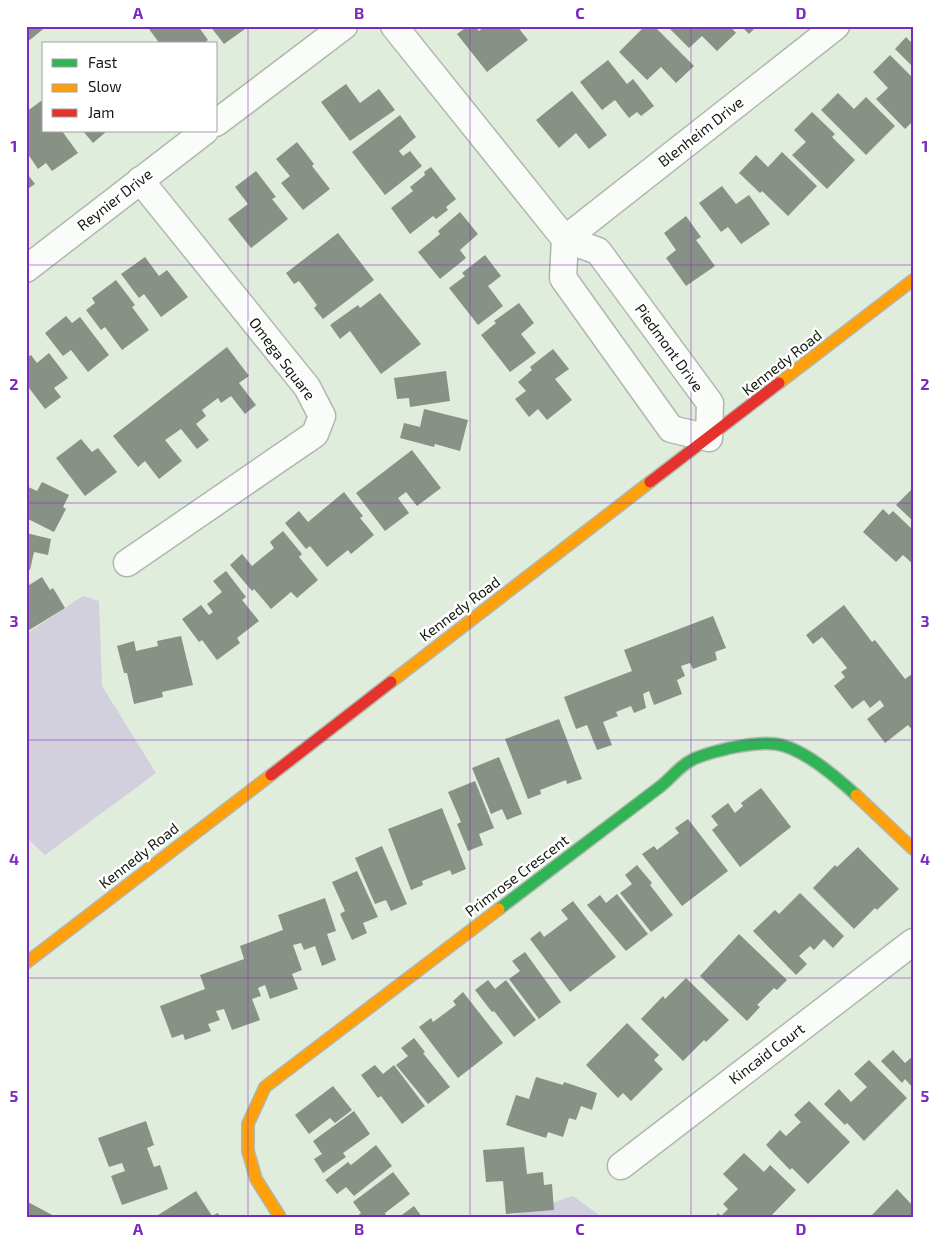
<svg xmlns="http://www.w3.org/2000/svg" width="939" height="1243" viewBox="0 0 939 1243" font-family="'Exo 2',sans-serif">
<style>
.green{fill:#d2d0dd}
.building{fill:#889185}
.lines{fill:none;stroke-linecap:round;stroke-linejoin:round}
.street-casing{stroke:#afb8ac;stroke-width:29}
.fast-casing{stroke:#afb8ac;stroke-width:14}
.slow-casing{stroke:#afb8ac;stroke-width:14}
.jam-casing{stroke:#afb8ac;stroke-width:14}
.street{stroke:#fafcfa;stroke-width:26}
.fast{stroke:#30b455;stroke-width:11}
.slow{stroke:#ff9f0a;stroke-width:11}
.jam{stroke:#e5322d;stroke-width:11}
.grid{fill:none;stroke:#7b2cbf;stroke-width:1;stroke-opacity:0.55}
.labels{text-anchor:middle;stroke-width:5;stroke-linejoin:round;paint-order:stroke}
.street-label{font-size:15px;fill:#12190f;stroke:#fff}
.neatline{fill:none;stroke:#7b2cbf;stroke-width:2}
.grid-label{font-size:16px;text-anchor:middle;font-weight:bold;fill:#7b2cbf}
</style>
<rect width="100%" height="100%" fill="#e0ecdc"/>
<!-- green -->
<path class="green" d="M83 596 99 601 102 686 156 773 45 855 26 837V634Z
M573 1196 602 1217H508Z"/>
<!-- building -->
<path class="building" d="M26 26H47L26 43Z
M153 26H198L208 40 203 44H160L149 29Z
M210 26H243L245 29 224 44Z
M468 26H475L479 31 485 26H517L528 40 487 72 457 34Z
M645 26H654L694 66 676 83 661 67 647 80 619 52Z
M667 26H730L736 33 717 51 702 36 689 48Z
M741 26H757L749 34Z
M906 37 911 42 913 41V67L895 49Z
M890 55 913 78V121L905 129 876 99 888 88 873 72Z
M608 60 627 84 633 79 654 106 641 116 637 112 629 118 615 100 602 110 580 82Z
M346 84 360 103 379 89 395 110 350 141 321 102Z
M572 91 607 135 589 149 576 133 559 148 536 120Z
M838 93 854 109 866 97 895 126 866 155 821 110Z
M41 101 44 104V131H62L78 153 52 171 46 163 38 169 26 151V112Z
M812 112 835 134 832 137 855 160 827 189 792 155 806 142 794 130Z
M400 115 416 137 399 151 403 156 410 151 422 166 385 195 352 152Z
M83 131H107L93 143Z
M297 142 314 164 312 166 330 189 303 210 281 183 290 176 276 159Z
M782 152 817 186 788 216 762 191 760 193 739 173 756 155 768 167Z
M431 167 456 199 446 207 448 210 436 219 433 216 410 234 391 208 413 191 410 187 425 175 424 172Z
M256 171 276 197 272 199 288 219 251 248 228 219 248 204 235 187Z
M26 172 35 184 26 190Z
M722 186 736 204 749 195 770 224 741 244 728 227 721 232 699 203Z
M460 212 478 234 460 250 466 258 440 279 418 252 440 234 438 231Z
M686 216 701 237 696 240 715 266 686 286 666 258 676 250 664 233Z
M338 233 374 280 323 319 314 308 317 305 299 281 294 284 286 273Z
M485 255 501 276 488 286 503 306 478 325 449 288 465 276 462 273Z
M145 257 159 276 167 270 188 297 161 317 144 294 139 298 121 274Z
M116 280 135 305 132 307 149 330 122 350 105 327 101 330 86 310 95 303 92 298Z
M380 293 421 344 381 374 350 331 340 339 330 325 358 305 360 308Z
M519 303 534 323 521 334 536 353 510 372 481 335 496 323 494 321Z
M66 316 72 323 80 317 109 355 88 372 71 350 63 356 45 333Z
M227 347 249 376 239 383 256 405 245 414 231 396 221 403 218 398 202 410 206 416 196 424 209 440 197 449 181 429 165 440 182 461 159 479 145 461 138 467 113 436Z
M553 349 569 369 555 379 572 400 547 420 538 409 529 417 515 399 526 391 518 382 532 370 530 367Z
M49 353 68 378 54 388 61 397 45 409 26 384V358L31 355 37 363Z
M446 371 450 401 410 407 409 398 397 399 394 378Z
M424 409 468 420 460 451 435 444 434 447 400 438 404 423 420 427Z
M81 439 92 452 98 448 117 472 85 496 56 458Z
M412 450 441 488 417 506 406 492 398 498 409 513 385 531 356 493Z
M42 482 69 495 63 507 66 509 54 532 26 518V486L37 491Z
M913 488V521L896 505Z
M344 492 363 516 360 518 374 535 351 554 348 550 327 567 310 546 306 549 285 523 299 511 308 522Z
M883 509 889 515 893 511 913 530V564L903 555 896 562 863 532Z
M283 531 302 554 299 557 318 580 297 598 291 592 271 609 254 589 252 591 230 565 242 554 252 566 274 548 270 542Z
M26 533 51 539 48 555 34 552 30 570 26 569Z
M226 571 246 597 242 600 259 621 237 638 240 643 217 660 202 640 199 642 182 619 201 605 209 615 213 612 207 604 222 592 213 581Z
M42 577 50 590 53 588 65 608 26 632V587Z
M844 605 872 642 875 640 905 679 912 674 913 675V731L908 725 885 743 867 719 884 706 880 700 870 708 864 700 852 709 834 686 845 677 841 672 847 668 822 637 813 644 806 635Z
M713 616 726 648 715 652 717 660 693 669 690 663 681 666 685 676 677 680 682 694 654 705 649 691 643 694 646 708 634 713 631 706 616 712 618 716 603 722 612 745 597 750 587 725 576 729 564 697 632 671 624 650Z
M181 636 193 685 162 692 163 697 134 704 127 673H124L117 646 134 641 136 651 158 646 157 641Z
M559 719 582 779 567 784 566 780 540 790 541 794 528 799 505 739Z
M499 757 522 814 507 820 502 809 491 814 472 768Z
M475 781 494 828 479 834 483 845 468 851 457 824 461 822 448 792Z
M761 788 791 827 740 867 712 830 718 825 711 816 728 803 735 813 743 806 741 803Z
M442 808 466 869 452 875 450 870 422 881 423 885 411 890 388 829Z
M688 819 728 871 682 906 642 854 654 846 657 850 679 833 675 828Z
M382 846 407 904 391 911 386 900 375 904 355 858Z
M858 847 899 889 877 910 875 908 854 929 813 888 835 865 837 867Z
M637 865 652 883 650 885 673 915 651 932 620 893 632 884 625 875Z
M357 871 378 917 363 923 367 933 352 940 340 914 345 911 332 882Z
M800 893 844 936 833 948 824 939 814 950 810 946 799 956 807 964 796 975 753 931 775 910 779 914Z
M617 894 648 934 626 951 587 905 600 895 606 903Z
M325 898 336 931 327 934 336 960 322 966 315 946 304 950 301 943 293 945 302 970 292 974 298 989 270 999 265 985 258 988 261 996 252 999 260 1020 232 1030 224 1009 216 1011 220 1020 208 1024 211 1031 185 1040 183 1034 172 1038 160 1006 205 989 200 975 244 959 240 946 283 930 278 915Z
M573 901 616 957 570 992 530 939 540 931 544 937 568 919 561 910Z
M739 934 787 980 777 990 774 988 757 1005 760 1007 747 1021 700 976Z
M525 952 561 1002 539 1019 509 979 520 971 512 961Z
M686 978 729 1020 706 1042 704 1040 683 1061 641 1019 663 996 665 999Z
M488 980 495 989 506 980 536 1020 514 1037 494 1011 492 1012 475 990Z
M463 992 503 1043 458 1078 419 1027 431 1018 433 1022 456 1005 453 1001Z
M627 1023 659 1055 654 1060 663 1069 631 1101 623 1093 618 1098 586 1065Z
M414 1038 425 1052 423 1053 450 1087 428 1104 396 1065 408 1056 401 1048Z
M893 1050 905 1063 913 1056V1088L905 1079 902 1083 881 1061Z
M869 1060 907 1098 864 1141 847 1123 845 1125 824 1104 839 1089 851 1102 867 1087 854 1074Z
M375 1065 383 1074 394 1065 425 1106 402 1124 381 1096 378 1098 361 1075Z
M536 1077 563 1085 564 1082 597 1093 592 1110 581 1106 576 1120 569 1118 563 1137 548 1132 546 1138 506 1125 516 1095 529 1099Z
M333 1086 352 1110 335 1123 330 1118 309 1134 295 1115Z
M809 1101 850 1142 808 1184 792 1168 790 1170 766 1145 780 1130 786 1136 801 1122 794 1115Z
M354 1111 370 1134 343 1153 346 1157 323 1173 314 1159 322 1154 313 1141Z
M146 1121 154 1145 147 1148 154 1167 160 1165 168 1189 122 1205 111 1176 125 1171 122 1163 109 1167 98 1138Z
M376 1145 392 1166 354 1196 346 1187 337 1194 325 1180 348 1162 351 1165Z
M524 1147 527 1174 543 1172 544 1185 552 1184 554 1210 506 1214 503 1181 486 1182 483 1150Z
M744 1153 764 1172 770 1165 796 1190 770 1217H715L718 1213 721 1216 728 1209 723 1204 738 1189 723 1174Z
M393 1172 410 1194 385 1213 386 1216 385 1217H356L361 1213 353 1202Z
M897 1189 913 1206V1217H870Z
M196 1191 212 1216 218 1213 220 1217H155Z
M26 1201 56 1217H26Z
M414 1206 422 1217H399Z"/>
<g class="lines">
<!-- street casing -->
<g class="street-casing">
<path id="street" d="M394 26 565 239 598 251 710 403 709 438 671 429 563 278 565 239
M216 123 344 26
M565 239 836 26
M26 269 205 131
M127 563 315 434 322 416 307 387 140 180
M621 1166 913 942"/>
</g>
<!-- fast casing -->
<g class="fast-casing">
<path id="fast" d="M499 909 661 786C671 778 679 767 690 761 702 754 717 751 730 748 745 745 761 742 776 744 803 748 836 777 856 795"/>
</g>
<!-- slow casing -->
<g class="slow-casing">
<path id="slow" d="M779 383 913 280
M391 682 650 482
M856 795 913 849
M26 963 271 775
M280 1217 256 1179 248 1151V1124L265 1087 499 909"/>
</g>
<!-- jam casing -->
<g class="jam-casing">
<path id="jam" d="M650 482 779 383
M271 775 391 682"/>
</g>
<!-- street -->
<use href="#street" class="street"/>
<!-- fast -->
<use href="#fast" class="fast"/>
<!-- slow -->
<use href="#slow" class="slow"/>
<!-- jam -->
<use href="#jam" class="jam"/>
</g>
<!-- grid -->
<path class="grid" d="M248 26V1217M470 26V1217M691 26V1217M26 265H913M26 503H913M26 740H913M26 978H913"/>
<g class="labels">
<!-- street labels -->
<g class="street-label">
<text transform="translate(701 132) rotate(-38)" y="5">Blenheim Drive</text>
<text transform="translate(115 200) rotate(-38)" y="5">Reynier Drive</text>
<text transform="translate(669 348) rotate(54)" y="5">Piedmont Drive</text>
<text transform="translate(282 359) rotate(53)" y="5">Omega Square</text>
<text transform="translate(782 363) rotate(-38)" y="5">Kennedy Road</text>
<text transform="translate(460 609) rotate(-37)" y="5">Kennedy Road</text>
<text transform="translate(139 856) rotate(-38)" y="5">Kennedy Road</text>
<text transform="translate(517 876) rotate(-37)" y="5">Primrose Crescent</text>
<text transform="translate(767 1054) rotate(-37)" y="5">Kincaid Court</text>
</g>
</g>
<!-- border -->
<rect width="939" height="1243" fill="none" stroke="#ffffff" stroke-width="55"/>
<!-- legend -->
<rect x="42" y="42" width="175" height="90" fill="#ffffff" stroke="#a0a39f"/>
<rect x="52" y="59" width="25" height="8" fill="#30b455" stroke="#a0a39f"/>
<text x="88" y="68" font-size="15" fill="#12190f">Fast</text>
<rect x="52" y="84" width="25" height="8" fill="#ff9f0a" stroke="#a0a39f"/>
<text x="88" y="92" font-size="15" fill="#12190f">Slow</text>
<rect x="52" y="109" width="25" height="8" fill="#e5322d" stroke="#a0a39f"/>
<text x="88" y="118" font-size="15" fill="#12190f">Jam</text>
<rect x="28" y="28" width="884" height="1188" class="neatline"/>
<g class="grid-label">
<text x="138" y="19">A</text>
<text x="359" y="19">B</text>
<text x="580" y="19">C</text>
<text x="801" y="19">D</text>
<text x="14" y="152">1</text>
<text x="925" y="152">1</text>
<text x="14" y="390">2</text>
<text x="925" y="390">2</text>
<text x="14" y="627">3</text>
<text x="925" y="627">3</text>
<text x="14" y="865">4</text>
<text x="925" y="865">4</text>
<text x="14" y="1102">5</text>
<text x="925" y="1102">5</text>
<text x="138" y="1235">A</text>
<text x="359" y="1235">B</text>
<text x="580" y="1235">C</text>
<text x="801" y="1235">D</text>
</g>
</svg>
